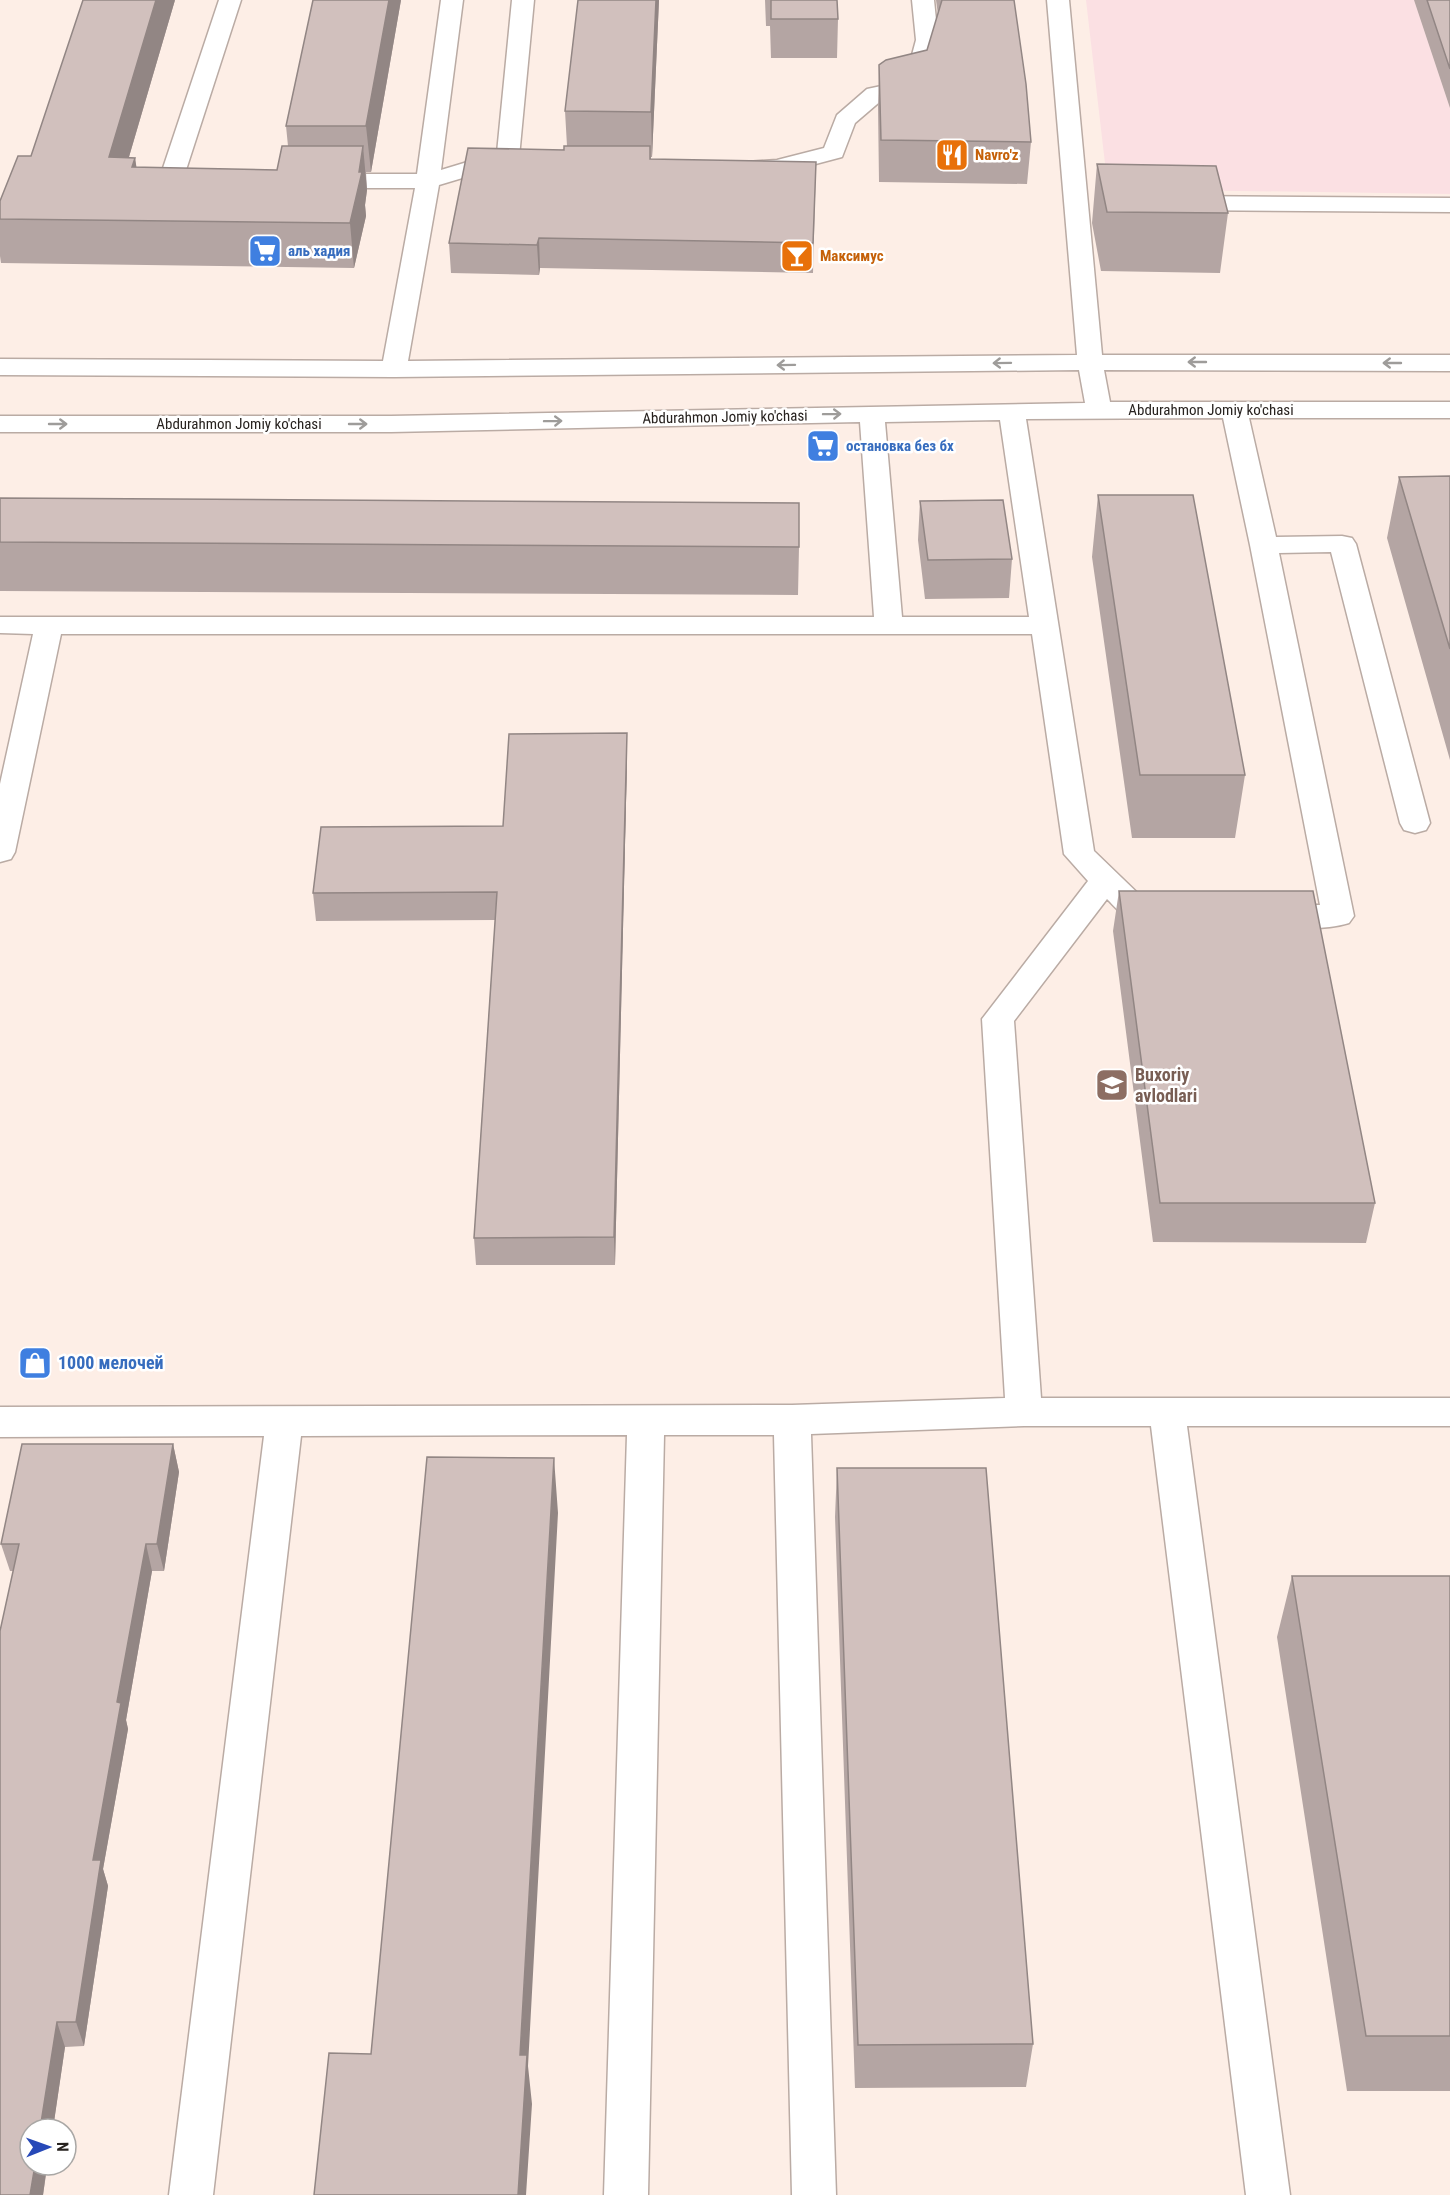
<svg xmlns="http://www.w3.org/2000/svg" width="1450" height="2195" viewBox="0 0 1450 2195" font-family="'Roboto Condensed',sans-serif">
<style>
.education{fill:#fbe0e3}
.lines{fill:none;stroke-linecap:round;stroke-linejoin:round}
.minor-casing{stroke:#baaba4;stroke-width:3}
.minor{fill:#fff;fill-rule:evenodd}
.wall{fill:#b4a5a3}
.shaded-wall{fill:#928684}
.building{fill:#d1c0bd;stroke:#928684;stroke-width:1.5}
.oneway{stroke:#9e9c9a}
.labels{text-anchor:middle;stroke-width:5;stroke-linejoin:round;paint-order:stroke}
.far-food-label{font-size:15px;font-weight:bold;fill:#c56008;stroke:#fff;text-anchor:start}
.far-shop-label{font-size:15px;font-weight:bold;fill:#366cbe;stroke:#fff;text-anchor:start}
.far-street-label{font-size:15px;fill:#27221f;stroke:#fff}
.education-label{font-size:18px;font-weight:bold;fill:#785e54;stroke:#fff;text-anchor:start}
.shop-label{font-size:18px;font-weight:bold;fill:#366cbe;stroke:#fff;text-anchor:start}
</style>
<rect width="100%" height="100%" fill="#fdeee6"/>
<!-- education -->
<path class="education" d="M1086 0H1450V194L1108 189Z"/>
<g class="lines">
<!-- minor casing -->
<g class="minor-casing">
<path id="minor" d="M219 0H241L185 173 210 175 214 180 210 185 202 187 163 185 159 180Z
M441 0H463L441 170 497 153 512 0H534L519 157 516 162 439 185 408 361 1077 355 1047 0H1069L1102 355H1450V371L1104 370 1110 402H1450V418H1249L1276 537 1342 536 1352 538 1356 544 1430 823 1426 830 1415 833 1404 830 1400 823 1331 552 1279 553 1354 916 1349 923C1327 930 1285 930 1263 923L1258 916 1263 909 1274 905H1320L1250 545 1223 418 1026 419 1094 851 1150 905 1165 909 1170 916 1165 923C1134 932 1127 919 1107 899L1014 1021 1041 1398H1450V1426H1187L1290 2195H1246L1151 1426H1024L811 1434 836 2195H792L774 1435H664L648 2195H604L627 1435 301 1436 213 2195H169L264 1436 0 1437V1407L792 1405 1005 1398 982 1019 1088 881 1064 854 1032 634H61L15 852 11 859 0 862V784L33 634 0 633V617H874L860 422 391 432H0V416H391L1085 403 1079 370 394 377 0 375V359L383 361 415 188H322L314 186 310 181 314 176 322 174H417ZM1000 420 1029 617H902L885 422Z
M912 0H934L938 40 923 90 883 99 855 123 842 157 778 174 746 172 743 167 746 162 777 160 824 148 837 115 867 89 905 81 916 40Z
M1180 196 1450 198V212L1180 210 1172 208 1168 203 1172 198Z"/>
</g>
<!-- minor -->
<use href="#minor" class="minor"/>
</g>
<!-- wall -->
<path class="wall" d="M175 0 129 157 135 158 136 167 277 170 288 146 286 126 401 0 371 172H366L367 190 365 205 366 216 354 268 1 263 0 256V201L31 156Z
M659 0 652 157H651V160L816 162 813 273 540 268 539 275 451 273 449 243 567 146 565 111Z
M765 0H837L838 19 837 58H771L770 26H766Z
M936 0H1014L1031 142 1027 184 879 182 878 107 879 65 927 50 938 15Z
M1414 0H1450V108Z
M1097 164 1228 213 1220 273 1101 271 1092 223Z
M1450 476V760L1387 538 1399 477Z
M1098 495 1245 775 1235 838H1132L1092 557Z
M0 498 799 547 798 595 0 591Z
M920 501 1012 559 1009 598 925 599 918 540Z
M627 733V761L615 1265H476L474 1238 495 920 316 921 313 893 503 826Z
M1119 891 1375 1203 1366 1243 1153 1242 1113 931Z
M173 1444 179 1472 164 1571H152L126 1720 128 1729 103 1869 108 1886 84 2046 65 2047 43 2195H0L13 1571H10L1 1544Z
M837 1468 1033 2044 1026 2087 855 2088 835 1517Z
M1292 1576H1450V2091H1347L1277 1637Z"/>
<!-- shaded-wall -->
<path class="shaded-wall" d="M156 0H175L116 201 109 157Z
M389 0H401L371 172 366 126Z
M656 0H659L652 157 651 112Z
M363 146 367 190 365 205 366 216 354 268 350 223Z
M135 158 142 201 132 167Z
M539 238 540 268 539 275 537 245Z
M627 733V761L615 1265 614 1237Z
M173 1444 179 1472 164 1571 157 1544Z
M554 1458 558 1513 528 2066 532 2104 526 2195H518L520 2055Z
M146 1544 152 1571 126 1720 128 1729 103 1869 108 1886 84 2046 76 2022 93 1860 117 1702Z
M57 2022 65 2047 53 2129H40Z
M35 2165H47L43 2195H30Z"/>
<!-- building -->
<path class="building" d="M83 0H156L109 157 135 158 132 167 277 170 282 146H363L359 172H362L350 223 0 219V201L18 156H31Z
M313 0H389L366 126H286Z
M578 0H656L651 112 565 111Z
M771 0H837L838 19H771Z
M942 0H1014L1026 84 1031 142 881 140 879 65 886 60 927 50Z
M1427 0H1450V69Z
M564 146H650V159L816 162 813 243 539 238 537 245 449 243 468 148 564 150Z
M1097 164 1216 166 1228 213 1107 212Z
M1450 476V649L1399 477Z
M1098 495H1193L1245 775H1140Z
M0 498 799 503V547L0 542Z
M1003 500 1012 559 928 560 920 501Z
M627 733 614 1237 474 1238 497 892 313 893 321 827 503 826 509 734Z
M1119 891H1313L1375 1203H1160Z
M22 1444H173L157 1544H146L117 1702 121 1703 93 1860H101L76 2022H57L40 2129H30V2165H35L30 2195H0V1631L19 1544H1Z
M427 1457 554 1458 520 2055H527L518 2195H314L329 2053 371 2054Z
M837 1468H986L1033 2044 858 2045Z
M1292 1576H1450V2036H1366Z"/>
<!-- one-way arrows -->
<defs><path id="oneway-shaft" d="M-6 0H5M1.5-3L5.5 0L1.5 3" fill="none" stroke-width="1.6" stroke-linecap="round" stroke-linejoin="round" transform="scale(1.5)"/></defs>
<g class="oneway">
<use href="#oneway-shaft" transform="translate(1197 362) rotate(-180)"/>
<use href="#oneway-shaft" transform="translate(1002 363) rotate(179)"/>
<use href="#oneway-shaft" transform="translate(1392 363) rotate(-180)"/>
<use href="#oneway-shaft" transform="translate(786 365) rotate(179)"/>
<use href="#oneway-shaft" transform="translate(832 414) rotate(-1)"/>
<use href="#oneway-shaft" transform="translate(553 421) rotate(-1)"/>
<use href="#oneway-shaft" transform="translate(58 424)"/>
<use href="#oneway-shaft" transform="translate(358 424)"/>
</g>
<!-- icons -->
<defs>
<g id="restaurant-square" transform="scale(1.725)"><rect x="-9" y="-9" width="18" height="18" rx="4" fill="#e8710a" stroke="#fff"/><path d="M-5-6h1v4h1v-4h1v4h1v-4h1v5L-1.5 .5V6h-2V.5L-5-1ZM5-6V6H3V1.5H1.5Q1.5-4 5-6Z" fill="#fff"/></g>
<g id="supermarket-square" transform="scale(1.725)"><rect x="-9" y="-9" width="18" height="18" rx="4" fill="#3f7fe0" stroke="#fff"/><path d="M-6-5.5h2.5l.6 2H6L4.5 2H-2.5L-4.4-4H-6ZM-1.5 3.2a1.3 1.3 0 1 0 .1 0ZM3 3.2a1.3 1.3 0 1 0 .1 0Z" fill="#fff"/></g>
<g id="bar-square" transform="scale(1.725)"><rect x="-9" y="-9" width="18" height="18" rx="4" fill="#e8710a" stroke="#fff"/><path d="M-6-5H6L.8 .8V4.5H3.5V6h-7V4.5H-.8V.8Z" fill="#fff"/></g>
<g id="school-square" transform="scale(1.725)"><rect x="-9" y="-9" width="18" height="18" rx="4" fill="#8d6e63" stroke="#fff"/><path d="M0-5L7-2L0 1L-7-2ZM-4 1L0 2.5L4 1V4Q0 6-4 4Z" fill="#fff"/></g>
<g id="shop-square" transform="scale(1.725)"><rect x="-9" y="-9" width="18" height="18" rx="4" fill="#3f7fe0" stroke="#fff"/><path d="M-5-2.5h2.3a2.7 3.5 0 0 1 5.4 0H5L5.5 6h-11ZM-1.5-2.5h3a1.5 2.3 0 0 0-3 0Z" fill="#fff"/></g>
</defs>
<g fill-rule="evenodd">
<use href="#restaurant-square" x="952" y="155"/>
<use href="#supermarket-square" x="265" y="251"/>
<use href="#bar-square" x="797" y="256"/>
<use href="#supermarket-square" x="823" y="446"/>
<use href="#school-square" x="1112" y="1085"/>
<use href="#shop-square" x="35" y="1363"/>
</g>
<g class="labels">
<!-- far-food labels -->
<g class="far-food-label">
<text x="975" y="160">Navro'z</text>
<text x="820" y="261">Максимус</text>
</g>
<!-- far-shop labels -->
<g class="far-shop-label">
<text x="288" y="256">аль хадия</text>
<text x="846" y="451">остановка без бх</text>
</g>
<!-- far-street labels -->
<g class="far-street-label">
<text x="1211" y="415">Abdurahmon Jomiy ko'chasi</text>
<text transform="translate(725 417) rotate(-1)" y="5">Abdurahmon Jomiy ko'chasi</text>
<text x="239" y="429">Abdurahmon Jomiy ko'chasi</text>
</g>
<!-- education labels -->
<g class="education-label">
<text x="1135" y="1081">Buxoriy<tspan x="1135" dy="21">avlodlari</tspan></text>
</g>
<!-- shop labels -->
<g class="shop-label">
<text x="58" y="1369">1000 мелочей</text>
</g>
</g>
<!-- north arrow -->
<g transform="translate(48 2147) rotate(89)"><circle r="28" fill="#ffffff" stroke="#a9a7a5" stroke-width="1.5"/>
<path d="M0-4.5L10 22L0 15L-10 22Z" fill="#2749b8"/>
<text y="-9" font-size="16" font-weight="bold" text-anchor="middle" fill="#27221f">N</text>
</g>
</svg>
